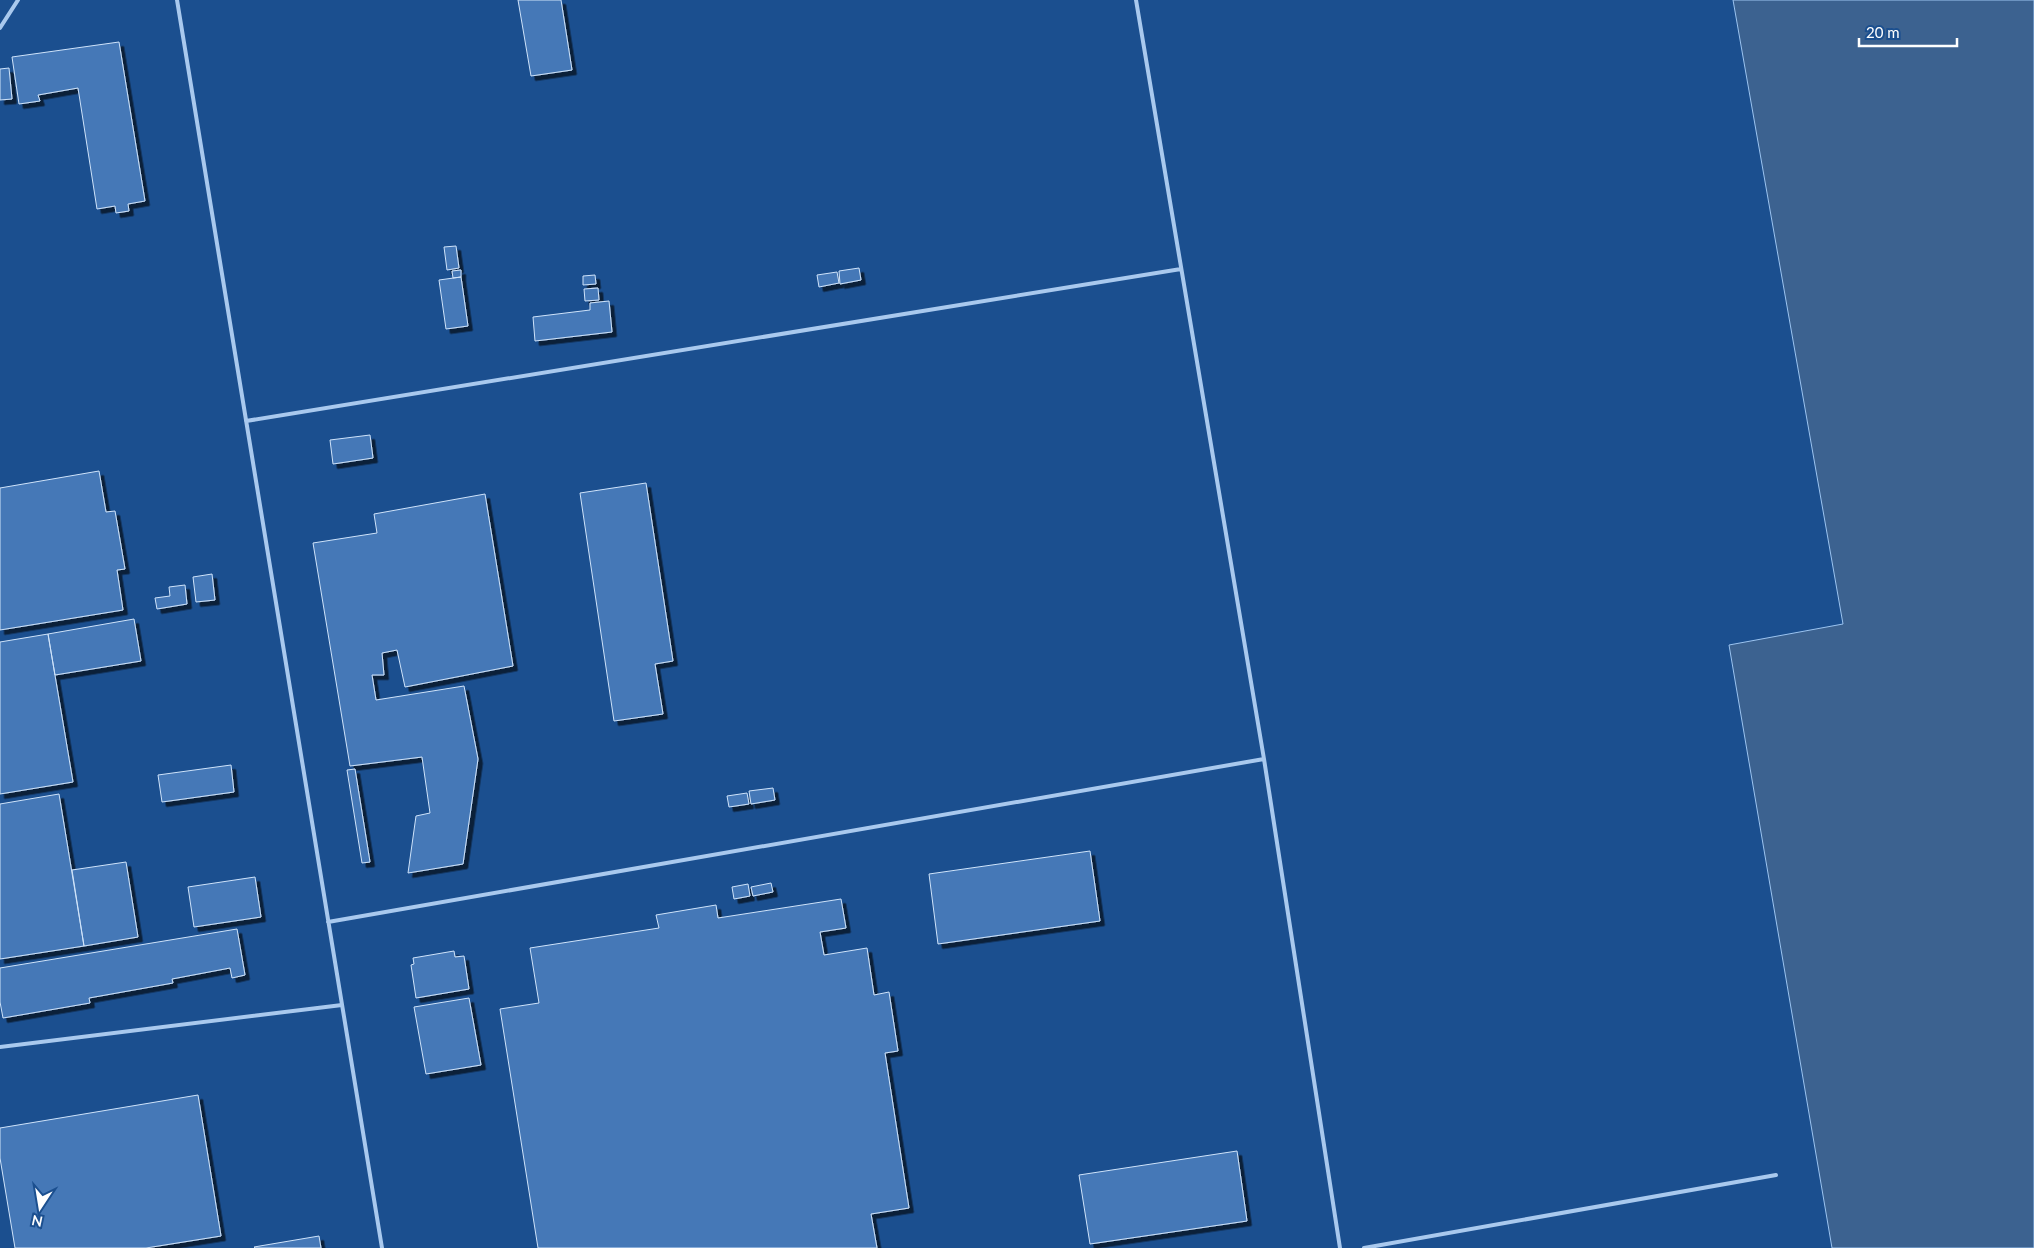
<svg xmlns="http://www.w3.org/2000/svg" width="2034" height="1248" viewBox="0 0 2034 1248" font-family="Lato,sans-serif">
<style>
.water{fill:#3c6290;stroke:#9cc4f0}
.building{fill:#4478b7;stroke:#cfe3fa;filter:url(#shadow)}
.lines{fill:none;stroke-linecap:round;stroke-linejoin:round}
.lane{stroke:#a9c9ee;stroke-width:4}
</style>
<defs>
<filter id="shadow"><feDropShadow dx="4.5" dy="4.5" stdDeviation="0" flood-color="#0009"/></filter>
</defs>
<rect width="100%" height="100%" fill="#1b4f8f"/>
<!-- water -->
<path class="water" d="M1733 0H2034V1248H1832L1729 645 1843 624Z"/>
<!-- building -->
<path class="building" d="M518 0H561L572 70 531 76Z
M119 42 145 201 128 204 129 211 116 213 115 206 97 209 78 88 38 95 40 101 19 104 12 57Z
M9 68 12 99 0 100V69Z
M456 246 459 268 447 270 444 247Z
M859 268 861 280 840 284 839 271Z
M461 270V277L453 278 452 271Z
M837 272 839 283 819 287 817 275Z
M595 275 596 284 583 285V276Z
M461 277 468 326 446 329 439 280Z
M598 288 599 300 585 301 584 289Z
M609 301 612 332 535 341 533 317 590 310V303Z
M370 435 373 458 333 464 330 440Z
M99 471 106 512 115 511 125 569 117 570 123 610 0 630V488Z
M646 483 673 661 655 664 663 714 614 721 580 493Z
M485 494 513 666 405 687 397 650 382 653 384 675H372L376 700 464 686 478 759 463 864 408 873 416 816 430 813 422 757 350 766 313 543 377 533 374 514Z
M212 574 215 600 196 602 193 577Z
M185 585 187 604 157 609 155 598 170 596 169 587Z
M134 619 141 661 55 675 48 634Z
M48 634 73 782 0 794V642Z
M231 765 234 792 162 802 158 775Z
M355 769 370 862 362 863 347 770Z
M773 788 775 800 751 804 749 791Z
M747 793 749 804 729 807 727 796Z
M59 794 84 946 0 959V804Z
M1090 851 1100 921 938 944 929 874Z
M126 862 138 937 84 946 72 870Z
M255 877 261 917 194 927 188 887Z
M771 883 773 892 753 896 751 887Z
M748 884 750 896 734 899 732 887Z
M841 899 846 928 820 932 824 955 867 948 874 995 889 992 898 1051 885 1053 909 1208 871 1214 877 1248H538L500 1009 539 1003 530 948 659 928 656 915 716 905 718 918Z
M237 929 245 975 232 978 230 968 172 979 173 983 89 998 90 1003 3 1018 0 1002V968Z
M454 951 455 957 464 956 469 989 416 998 411 965 414 964 413 958Z
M469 998 481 1065 426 1074 414 1007Z
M198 1095 221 1236 146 1248H15L0 1158V1128Z
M1237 1151 1247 1221 1090 1244 1079 1175Z
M319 1236 321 1248H255L254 1247Z"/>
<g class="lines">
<!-- lane -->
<path class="lane" d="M177 0 382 1248
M1136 0 1264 759 1340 1248
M0 28 18 0
M246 421 1181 269
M328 922 1264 759
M0 1047 342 1005
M1364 1248 1776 1175"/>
</g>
<!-- north arrow -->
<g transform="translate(40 1208) rotate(192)" stroke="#1b4f8f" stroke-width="4" paint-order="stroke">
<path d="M0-4L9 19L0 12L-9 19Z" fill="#ffffff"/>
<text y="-8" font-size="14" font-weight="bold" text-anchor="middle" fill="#ffffff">N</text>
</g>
<!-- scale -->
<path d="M1859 38v8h98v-8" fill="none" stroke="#ffffff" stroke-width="2.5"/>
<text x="1866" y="38" font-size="15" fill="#ffffff" stroke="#1b4f8f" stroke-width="4" paint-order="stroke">20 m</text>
</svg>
